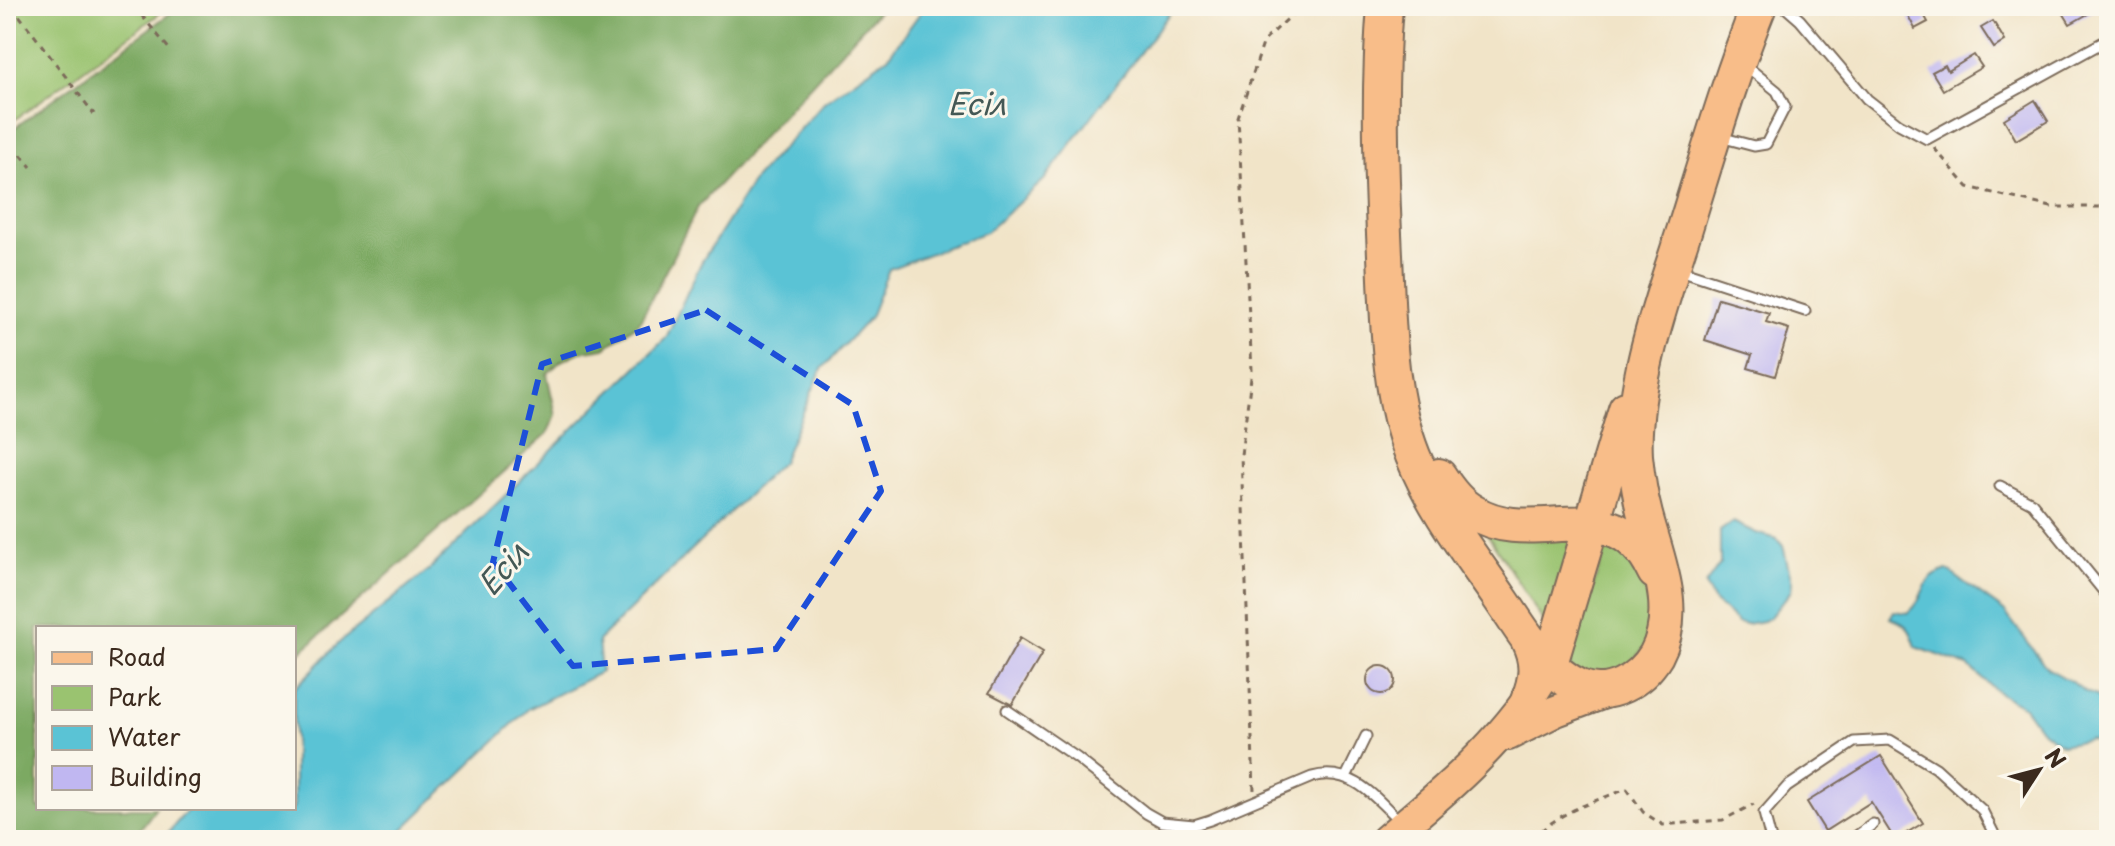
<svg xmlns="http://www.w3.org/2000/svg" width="2115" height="846" viewBox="0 0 2115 846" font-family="'Playpen Sans',sans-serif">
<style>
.green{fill:#9ac370;stroke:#6a7647;stroke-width:2}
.forest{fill:#7ba962;stroke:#5b6a40;stroke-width:2}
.water{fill:#5ac3d5;stroke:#4a767a;stroke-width:2}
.building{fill:#c0b7f1}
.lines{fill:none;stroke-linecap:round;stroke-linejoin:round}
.lane-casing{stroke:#7b6b5a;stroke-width:13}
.primary-casing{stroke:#7b6b5a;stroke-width:34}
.highway-casing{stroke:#7b6b5a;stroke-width:38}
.path{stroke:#7b6b5a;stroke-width:3;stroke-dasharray:6 6;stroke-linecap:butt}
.lane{stroke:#fff;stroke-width:9}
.primary{stroke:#f8bd89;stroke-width:30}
.highway{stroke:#f8bd89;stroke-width:34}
.marked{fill:none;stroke:#1d4ed8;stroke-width:6;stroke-dasharray:16 10;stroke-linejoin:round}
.labels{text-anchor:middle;stroke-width:6;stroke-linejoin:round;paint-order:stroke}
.water-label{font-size:30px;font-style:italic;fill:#445855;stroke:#fbf7ec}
</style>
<rect width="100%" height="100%" fill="#fbf7ec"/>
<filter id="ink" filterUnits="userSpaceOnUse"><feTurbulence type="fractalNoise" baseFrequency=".0125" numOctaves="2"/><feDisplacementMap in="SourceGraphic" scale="16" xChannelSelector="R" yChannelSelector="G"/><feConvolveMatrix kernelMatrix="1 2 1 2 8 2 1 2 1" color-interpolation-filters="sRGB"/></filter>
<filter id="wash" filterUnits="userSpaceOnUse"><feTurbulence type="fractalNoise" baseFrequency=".006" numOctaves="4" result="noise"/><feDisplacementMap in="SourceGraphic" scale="32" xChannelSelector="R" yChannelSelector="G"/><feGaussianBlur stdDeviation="1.8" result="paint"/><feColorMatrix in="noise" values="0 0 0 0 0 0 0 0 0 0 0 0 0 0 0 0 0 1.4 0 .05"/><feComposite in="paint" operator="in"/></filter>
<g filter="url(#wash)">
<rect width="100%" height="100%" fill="#f1e4c8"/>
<!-- green -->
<path class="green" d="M6 6H170L6 126Z
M1484 529 1585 533 1554 638Z
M1615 544 1652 583 1648 644 1617 677 1571 671 1569 656 1604 554Z"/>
<!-- forest -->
<path class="forest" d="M180 6H883L698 207 639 323 605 348 580 352 561 361 547 374 556 415 547 434 294 658V628H38V808H156L132 840H6V134Z"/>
<!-- water -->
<path class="water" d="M925 6H1175L1044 180 986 232 889 269 870 317 821 370 782 462 598 641 601 672 528 709 398 834 399 840H162L189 808H294V689L340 642 430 569 666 338 701 263 755 178 825 101 888 57Z
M1733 522 1756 533 1777 539 1783 546 1792 582 1791 591 1770 617 1763 621 1746 624 1738 623 1713 600 1705 585 1720 564V531Z
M1947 570 2004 611 2047 668 2072 682 2084 691 2109 702V790L2103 783 2107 756 2103 743 2090 739 2062 745 2040 729 2024 707 1999 693 1968 666 1916 647C1911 630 1907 623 1890 618L1894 611 1908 613C1929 596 1916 580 1947 570Z"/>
<g id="blocks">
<!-- building -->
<path class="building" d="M1903 6H1919L1928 22 1915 29Z
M2059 6H2102L2070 24Z
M1993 21 2005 41 1994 48 1981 28Z
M1974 55 1982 67 1943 90 1932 72 1945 65 1948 71Z
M2035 100 2048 121 2016 140 2004 119Z
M1718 298 1769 313 1766 322 1789 329 1775 376 1748 368 1752 355 1705 340Z
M1020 638 1043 652 1012 705 989 693Z
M1367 680a14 14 0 1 1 28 0a14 14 0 1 1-28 0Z
M1881 756 1923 823 1895 840 1871 802 1825 831 1807 802Z"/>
</g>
</g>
<g filter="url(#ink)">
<use href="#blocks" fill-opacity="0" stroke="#7b6b5a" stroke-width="2"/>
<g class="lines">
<!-- lane casing -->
<g class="lane-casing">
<path id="lane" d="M1784 6 1800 20 1867 99 1899 124 1927 139 2109 39
M1720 137 1754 146 1766 144 1785 107 1777 91 1745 65
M1680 270 1805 311
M2000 486 2032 503 2109 598
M1007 710 1077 758 1146 813 1162 822 1194 825 1210 820 1312 777C1360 763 1387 815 1420 840
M1346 777 1366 736
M1771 840 1764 813 1787 787 1854 742 1890 740 1936 768 1982 810 1997 840
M1851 840 1873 824"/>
</g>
<!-- primary casing -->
<g class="primary-casing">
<path id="primary" d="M1508 735 1556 711 1612 690
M1386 840C1443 793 1502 743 1541 680"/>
</g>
<!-- highway casing -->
<g class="highway-casing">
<path id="highway" d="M1385 6C1378 89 1381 172 1385 255 1388 321 1388 394 1413 456 1433 507 1469 553 1500 598 1521 628 1545 672 1580 687 1609 700 1641 680 1656 655 1680 610 1657 560 1645 515 1640 496 1637 476 1635 456 1631 384 1663 297 1685 228 1708 154 1730 78 1759 6
M1439 476C1448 490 1458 504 1473 512 1535 551 1614 484 1655 572
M1528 640C1539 662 1537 679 1528 701
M1550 664 1626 409"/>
</g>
<!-- path -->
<path class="path" d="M12 6 94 114
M134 6 170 50
M6 136 31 167
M1934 148 1968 187 2051 207H2109
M1254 790 1241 455 1252 370 1238 118 1264 41 1296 11 1298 6
M1533 840C1554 813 1595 801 1627 789L1643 812 1663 825 1723 820 1754 804"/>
<!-- lane -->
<use href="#lane" class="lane"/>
<!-- primary -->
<use href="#primary" class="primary"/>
<!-- highway -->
<use href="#highway" class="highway"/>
</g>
</g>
<!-- marked area -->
<path class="marked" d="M706 310 853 405 881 491 776 649 573 666 493 562 542 364Z"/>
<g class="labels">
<!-- water labels -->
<g class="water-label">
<text x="977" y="115">Есіл</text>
<text transform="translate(504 569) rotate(-49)" y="10">Есіл</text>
</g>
</g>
<!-- margin -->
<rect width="2115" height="846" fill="none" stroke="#fbf7ec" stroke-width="32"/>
<!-- legend -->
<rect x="36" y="626" width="260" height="184" fill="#fbf7ec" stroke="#aea59a" stroke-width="2"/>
<rect x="52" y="652" width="40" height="12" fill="#f8bd89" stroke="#aea59a" stroke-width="2"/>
<text x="108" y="666" font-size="24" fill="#3b2a1e">Road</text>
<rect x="52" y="686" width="40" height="24" fill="#9ac370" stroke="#aea59a" stroke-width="2"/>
<text x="108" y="706" font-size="24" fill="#3b2a1e">Park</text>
<rect x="52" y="726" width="40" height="24" fill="#5ac3d5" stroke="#aea59a" stroke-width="2"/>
<text x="108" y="746" font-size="24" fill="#3b2a1e">Water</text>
<rect x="52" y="766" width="40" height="24" fill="#c0b7f1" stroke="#aea59a" stroke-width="2"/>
<text x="108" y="786" font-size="24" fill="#3b2a1e">Building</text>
<!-- north arrow -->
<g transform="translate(2039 770) rotate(54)" stroke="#fbf7ec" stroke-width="6" paint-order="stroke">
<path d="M0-6L14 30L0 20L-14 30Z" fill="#3b2a1e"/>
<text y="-12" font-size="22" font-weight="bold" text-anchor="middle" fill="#3b2a1e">N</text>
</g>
</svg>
